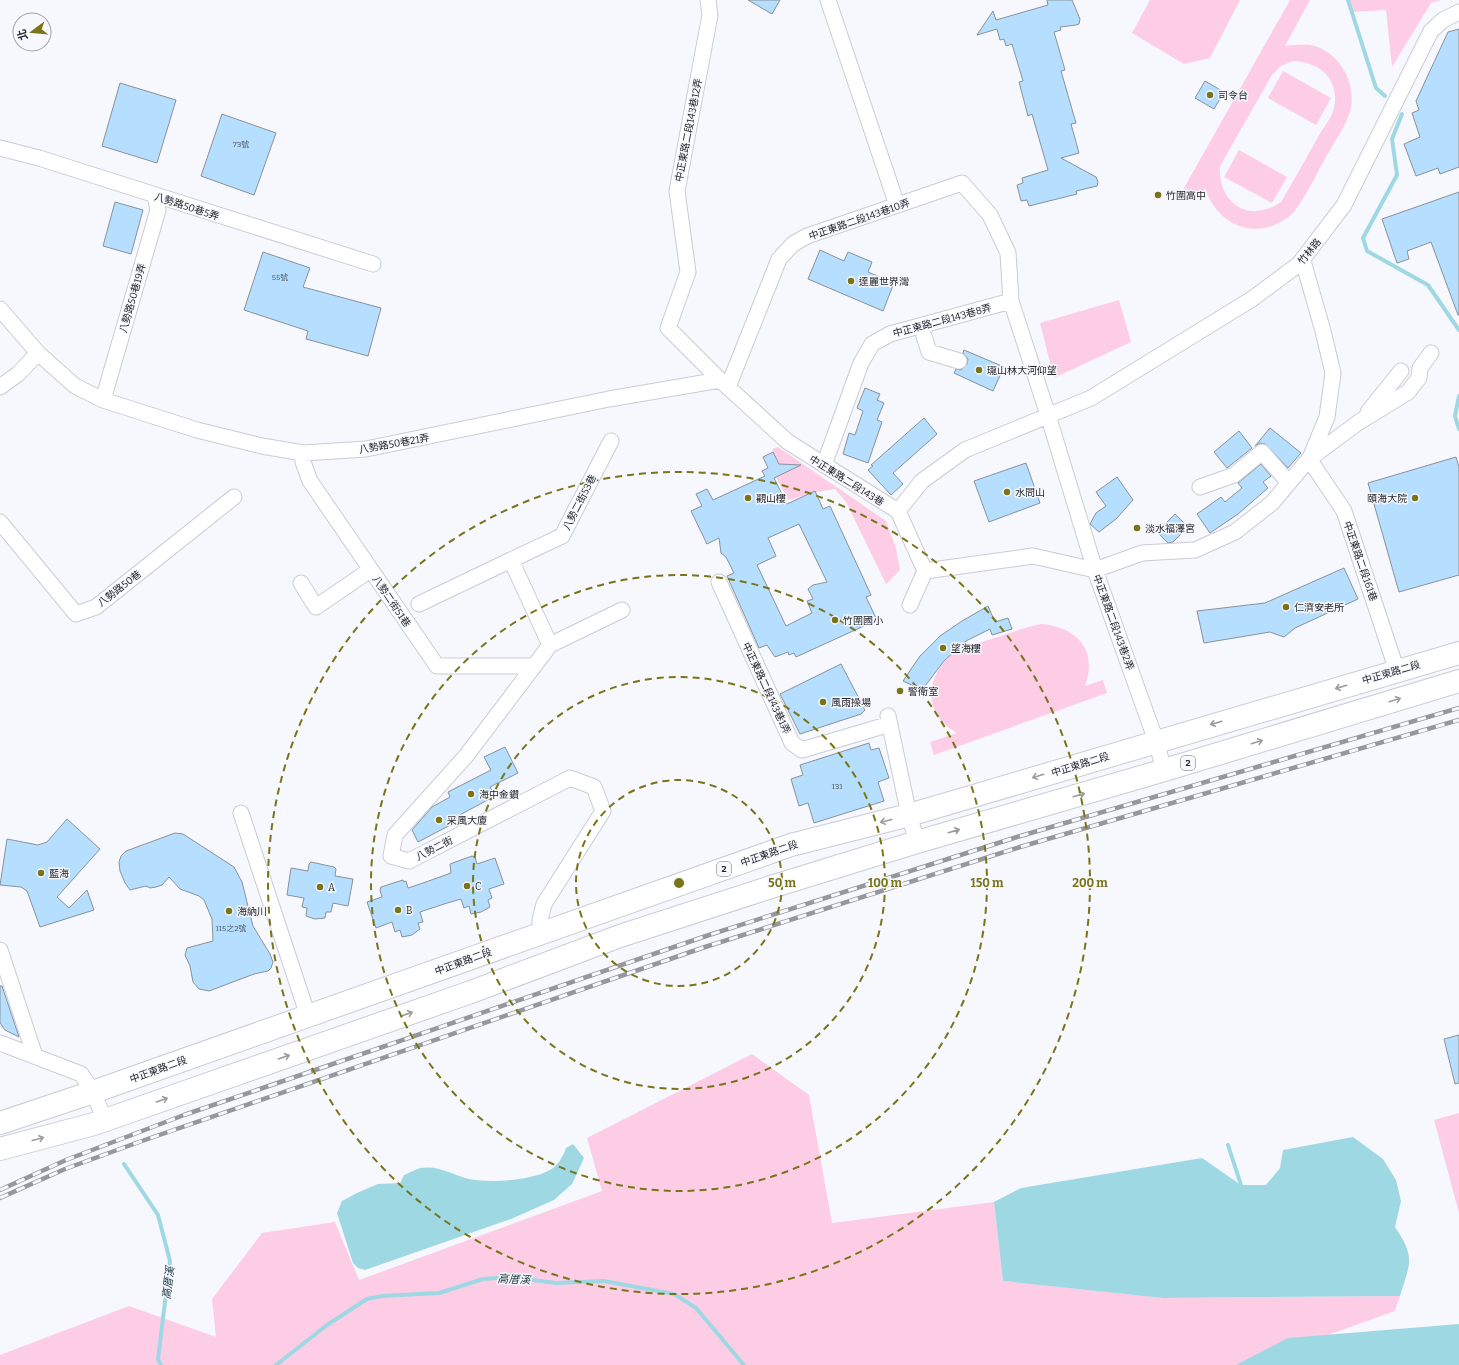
<svg xmlns="http://www.w3.org/2000/svg" width="1459" height="1365" viewBox="0 0 1459 1365" font-family="Bitter,'Noto Sans TC',serif">
<style>
.green{fill:#fdcde6;fill-rule:evenodd}
.water{fill:#9ed9e3}
.lines{fill:none;stroke-linecap:round;stroke-linejoin:round}
.stream{stroke:#9ed9e3;stroke-width:4}
.building{fill:#b6deff;stroke:#899299;fill-rule:evenodd}
.street-casing{stroke:#caccd6;stroke-width:17}
.primary-casing{stroke:#caccd6;stroke-width:24}
.street{stroke:#fff;stroke-width:15}
.primary{stroke:#fff;stroke-width:22}
.rail-casing{stroke:#95979c;stroke-width:4.5}
.rail{stroke:#f6f8fe;stroke-width:3;stroke-dasharray:9;stroke-linecap:butt}
.oneway{stroke:#9c9c9e}
.ring{fill:none;stroke:#797418;stroke-width:2;stroke-dasharray:7 5}
.poi-dot{fill:#797418;stroke:#f6f8fe;stroke-width:1.5}
.labels{text-anchor:middle;stroke-width:3;stroke-linejoin:round;paint-order:stroke}
.number-label{font-size:8px;fill:#48525e}
.shield{fill:#f6f8fe;stroke:#626468;stroke-width:1}
.shield-label{font-size:9px;font-weight:bold;fill:#232428}
.poi-label{font-size:10px;fill:#232428;stroke:#f6f8fe;text-anchor:start}
.street-label{font-size:10px;fill:#232428;stroke:#f6f8fe}
.water-label{font-size:11px;font-style:italic;fill:#163439;stroke:#f6f8fe}
.centre{fill:#797418;stroke:#f6f8fe;stroke-width:2}
.ring-label{font-size:12px;text-anchor:middle;font-weight:bold;fill:#797418;stroke:#f6f8fe;stroke-width:3;stroke-linejoin:round;paint-order:stroke}
</style>
<rect width="100%" height="100%" fill="#f6f8fe"/>
<!-- green -->
<path class="green" d="M1150 0H1240L1210 58 1184 64 1132 33Z
M1290 0H1310L1285 46C1295 45 1305 43 1315 46 1342 55 1357 86 1350 112 1346 125 1337 138 1330 150 1318 170 1308 194 1293 213 1261 243 1218 228 1205 188L1200 197 1184 188ZM1293 61C1320 62 1340 79 1334 108 1332 117 1324 127 1319 135 1307 157 1294 180 1281 202 1249 224 1218 204 1220 166L1272 75 1281 66Z
M1348 0H1441L1431 3 1392 67 1386 10 1352 12Z
M1283 71 1331 98 1316 125 1268 98Z
M1239 150 1287 177 1272 203 1224 177Z
M1119 300 1131 342 1054 378 1040 323Z
M778 447 886 521 896 548 900 570 886 584 846 502 835 489C818 491 804 496 788 500L776 477 779 465 772 449Z
M1041 624C1077 627 1098 650 1085 686L1103 680 1107 693 934 755 930 742 957 733C944 725 935 717 932 701 928 682 942 659 959 650 967 646 977 644 985 641 1004 635 1022 628 1041 624Z
M752 1054 809 1095 832 1223 994 1202 1003 1281 1164 1298 1400 1296 1395 1311 1244 1365H0V1355L129 1306 216 1337 212 1299 262 1233 335 1222 359 1280 602 1191 587 1138Z
M1459 1113V1213L1434 1120Z"/>
<!-- water -->
<path class="water" d="M1353 1137 1383 1159 1396 1180 1401 1201 1395 1227C1416 1258 1410 1263 1400 1296L1163 1298 1003 1281 994 1202 1021 1188 1202 1158 1241 1185H1266L1280 1168 1283 1150Z
M573 1144 584 1158 572 1184 554 1200 511 1219 365 1270 358 1268 353 1263 337 1213 342 1201 359 1192 378 1184 400 1183 404 1175C409 1173 416 1169 421 1168 438 1165 453 1175 469 1179 490 1183 528 1181 548 1171 557 1167 563 1157 566 1148Z
M1459 1324V1365H1236L1288 1338Z"/>
<g class="lines">
<!-- stream -->
<path class="stream" d="M1348 0 1376 88 1385 96
M1402 114 1392 139 1397 175 1363 238 1367 251 1428 285 1459 330
M1459 396 1455 416 1459 429
M1228 1145 1241 1185
M124 1164 158 1215 170 1261 158 1359 161 1365
M276 1365 327 1325 367 1299 382 1296 439 1293 483 1279 510 1277 556 1283 604 1281 674 1294 696 1308 744 1365"/>
</g>
<!-- building -->
<path class="building" d="M748 0H780L772 14Z
M1047 0H1072L1080 19 1079 24 1076 25 1060 27 1061 30 1054 32 1065 70 1061 71 1076 123 1071 124 1079 153 1061 158 1096 177 1098 182 1097 186 1076 191 1077 194 1029 206 1027 200 1021 201 1017 185 1023 183 1022 178 1048 170 1032 114 1028 116 1019 82 1023 81 1012 44 1006 46 1004 39 1000 40 997 29 977 35 993 11 996 20 1048 5Z
M1459 29V167L1440 174 1438 168 1416 176 1404 144 1420 137 1412 113 1419 110 1416 101 1448 32Z
M1205 81 1224 92 1214 109 1195 98Z
M120 83 176 100 157 163 102 146Z
M222 114 276 133 254 195 201 176Z
M1459 192V315H1458L1431 242 1407 251 1409 259 1397 263 1382 219Z
M115 202 143 210 131 254 103 246Z
M820 250 844 261 848 252 872 262 868 272 894 283 883 311 808 279Z
M263 252 310 268 303 287 381 308 368 356 306 339 308 331 244 310Z
M964 350 1004 367 993 391 954 373 956 369 961 370 967 364 968 359 963 353Z
M865 388 880 394 877 400 884 403 877 420 882 422 868 463 843 454 849 433 855 435 863 411 857 408Z
M924 418 937 434 893 473 903 484 891 495 868 470 873 466 871 465Z
M1270 428 1301 453 1288 468 1265 444 1260 443 1255 446Z
M1239 431 1252 448 1227 468 1214 452Z
M773 452 779 464 801 465 774 478 787 504 815 491 823 509 830 506 871 595 866 597 877 620 796 657 794 653 789 655 788 652 775 657 767 645 759 648 727 576 734 573 726 557 721 553 719 538 707 544 691 511 702 506 696 494 707 489 713 500 765 476 762 471 768 468 763 457ZM799 524 827 582 813 585 808 589 813 599 807 601 812 613 786 626 757 565 776 556 768 538Z
M1456 457 1459 467V575L1399 592 1368 483Z
M1026 463 1040 503 989 522 974 481Z
M1261 464 1271 476 1263 482 1268 488 1238 514 1210 533 1197 514 1221 497 1225 502 1242 488 1238 483Z
M1117 477 1133 500 1116 519 1099 532 1090 524 1096 513 1106 506 1096 492Z
M1175 514 1188 527 1173 542 1168 543 1157 532Z
M1344 568 1358 599 1295 628 1284 637 1270 632 1204 643 1197 611 1265 603Z
M988 606 995 622 1008 618 1012 629 992 635 990 629 966 641 944 661 922 690 903 681 920 656 940 636 962 621Z
M841 664 865 710 861 714 800 734 780 694Z
M869 743 871 750 879 748 889 778 878 782 884 801 814 823 808 803 799 806 791 779 803 775 800 765Z
M505 747 518 773 490 787 495 796 456 817 458 821 418 842 412 830 432 807 450 797 448 792 491 770 484 757Z
M67 819 100 849 57 897 69 908 87 890 94 910 40 927 27 891 21 887 0 885 7 839 38 845 47 842Z
M175 833 183 834 234 867 242 882 253 926 270 954 273 962 271 968 268 971 254 974 209 991 199 989 193 982 190 966 185 955 187 948 213 941 212 919 204 900 199 896 180 889 169 877 162 885 156 887 150 888 146 886 130 890 125 883 120 871 119 862 121 856 126 851Z
M472 856 475 857 477 864 495 858 504 884 489 889 492 898 488 900 490 907 481 912 471 914 469 906 464 908 461 899 444 904 420 912 423 922 418 923 420 929 412 935 402 937 400 930 395 932 392 922 376 928 367 902 382 897 380 890 381 887 403 880 404 882 406 881 408 888 426 882 451 873 450 864Z
M311 862 334 867 336 869 335 876 353 879 348 906 333 903 331 912H326L325 918 315 919 306 916 307 908 302 907 304 898 287 895 291 868 308 871 309 864Z
M0 986H2L19 1037 5 1030 0 1023Z
M1459 1035V1083L1455 1084 1444 1039Z"/>
<g class="lines">
<!-- street casing -->
<g class="street-casing">
<path id="street" d="M708 0 710 15 677 191 688 272 668 328 720 380 788 442 898 511 925 571 910 605
M828 0 897 205
M0 148 39 158 373 264
M1303 261 1323 331 1333 373 1327 417 1310 458
M1011 301 1048 415 1095 570 1142 553 1195 550 1235 532 1272 503 1309 459 1359 422 1408 392 1419 378 1420 368 1431 353
M0 309 38 353 75 386 103 400 197 430 262 446 303 453 366 449 609 399 720 380
M924 336 929 352 959 361
M0 387 18 374 38 353
M728 387 779 259 793 244 807 236 962 183 990 215 1008 253 1011 301 890 334 872 344 861 363 824 465
M103 400 158 210 155 196
M1368 412 1401 371
M303 453V462L310 481 437 666H533
M1309 459 1344 511 1397 671
M1200 487 1234 475 1262 452 1289 483
M898 511 922 481 965 450 1091 398 1252 299 1299 264 1344 205 1431 31 1443 20 1459 12
M0 522 76 614 96 607 234 497
M925 571 1033 556 1095 570 1156 741 1164 770
M719 582 792 743 802 750 890 724
M301 583 316 607 370 570
M419 604 511 560
M550 645 511 560 562 536 611 441
M888 716 909 815 917 842
M241 813 308 1016
M541 934 540 920 544 904 603 811 594 787 570 778 409 861 391 856 395 835 466 756 550 645 622 610
M0 950 35 1056
M0 1043 81 1074 93 1092 105 1120"/>
</g>
<!-- primary casing -->
<g class="primary-casing">
<path id="primary" d="M0 1123 93 1092 791 845 909 815 1459 653
M0 1149 94 1124 471 992 620 936 771 887 917 842 1158 772 1459 681"/>
</g>
<!-- street -->
<use href="#street" class="street"/>
<!-- primary -->
<use href="#primary" class="primary"/>
<!-- rail casing -->
<g class="rail-casing">
<path id="rail" d="M0 1190 66 1160 184 1115 709 935 1017 837 1459 708
M0 1198 65 1169 139 1142 705 947 1020 847 1459 720"/>
</g>
<!-- rail -->
<use href="#rail" class="rail"/>
</g>
<!-- one-way arrows -->
<defs><path id="oneway-shaft" d="M-6 0H5M1.5-3L5.5 0L1.5 3" fill="none" stroke-width="1.6" stroke-linecap="round" stroke-linejoin="round"/></defs>
<g class="oneway">
<use href="#oneway-shaft" transform="translate(1341 687) rotate(164)"/>
<use href="#oneway-shaft" transform="translate(1395 700) rotate(-17)"/>
<use href="#oneway-shaft" transform="translate(1216 723) rotate(164)"/>
<use href="#oneway-shaft" transform="translate(1257 742) rotate(-17)"/>
<use href="#oneway-shaft" transform="translate(1038 776) rotate(163)"/>
<use href="#oneway-shaft" transform="translate(1079 795) rotate(-16)"/>
<use href="#oneway-shaft" transform="translate(886 821) rotate(166)"/>
<use href="#oneway-shaft" transform="translate(954 831) rotate(-16)"/>
<use href="#oneway-shaft" transform="translate(407 1014) rotate(-19)"/>
<use href="#oneway-shaft" transform="translate(284 1057) rotate(-19)"/>
<use href="#oneway-shaft" transform="translate(162 1100) rotate(-19)"/>
<use href="#oneway-shaft" transform="translate(38 1139) rotate(-15)"/>
</g>
<!-- distance rings -->
<g class="ring">
<circle cx="679" cy="883" r="103"/>
<circle cx="679" cy="883" r="206"/>
<circle cx="679" cy="883" r="308"/>
<circle cx="679" cy="883" r="411"/>
</g>
<!-- markers -->
<g class="poi-dot">
<circle cx="1210" cy="95" r="4"/>
<circle cx="1158" cy="195" r="4"/>
<circle cx="851" cy="281" r="4"/>
<circle cx="979" cy="370" r="4"/>
<circle cx="1007" cy="492" r="4"/>
<circle cx="748" cy="498" r="4"/>
<circle cx="1415" cy="498" r="4"/>
<circle cx="1137" cy="528" r="4"/>
<circle cx="1286" cy="607" r="4"/>
<circle cx="835" cy="620" r="4"/>
<circle cx="943" cy="648" r="4"/>
<circle cx="900" cy="691" r="4"/>
<circle cx="823" cy="702" r="4"/>
<circle cx="471" cy="794" r="4"/>
<circle cx="439" cy="820" r="4"/>
<circle cx="41" cy="873" r="4"/>
<circle cx="467" cy="886" r="4"/>
<circle cx="320" cy="887" r="4"/>
<circle cx="398" cy="910" r="4"/>
<circle cx="229" cy="911" r="4"/>
</g>
<g class="labels">
<!-- number labels -->
<g class="number-label">
<text x="241" y="147">73號</text>
<text x="280" y="280">55號</text>
<text x="837" y="789">131</text>
<text x="231" y="931">115之2號</text>
</g>
<!-- shield labels -->
<g class="shield">
<rect x="1181" y="756" width="14" height="14" rx="3"/>
<rect x="717" y="862" width="14" height="14" rx="3"/>
</g>
<g class="shield-label">
<text x="1188" y="766">2</text>
<text x="724" y="872">2</text>
</g>
<!-- poi labels -->
<g class="poi-label">
<text x="1218" y="99">司令台</text>
<text x="1166" y="199">竹圍高中</text>
<text x="859" y="285">達麗世界灣</text>
<text x="987" y="374">瓏山林大河仰望</text>
<text x="1015" y="496">水問山</text>
<text x="756" y="502">觀山樓</text>
<text x="1407" y="502" text-anchor="end">頤海大院</text>
<text x="1145" y="532">淡水福澤宮</text>
<text x="1294" y="611">仁濟安老所</text>
<text x="843" y="624">竹圍國小</text>
<text x="951" y="652">望海樓</text>
<text x="908" y="695">警衛室</text>
<text x="831" y="706">風雨操場</text>
<text x="479" y="798">海中金鑽</text>
<text x="447" y="824">采風大廈</text>
<text x="49" y="877">藍海</text>
<text x="475" y="890">C</text>
<text x="328" y="891">A</text>
<text x="406" y="914">B</text>
<text x="237" y="915">海納川</text>
</g>
<!-- street labels -->
<g class="street-label">
<text transform="translate(688 130) rotate(-79)" y="4">中正東路二段143巷12弄</text>
<text transform="translate(187 206) rotate(18)" y="4">八勢路50巷5弄</text>
<text transform="translate(859 219) rotate(-19)" y="4">中正東路二段143巷10弄</text>
<text transform="translate(1309 251) rotate(-51)" y="4">竹林路</text>
<text transform="translate(132 298) rotate(-74)" y="4">八勢路50巷19弄</text>
<text transform="translate(942 320) rotate(-15)" y="4">中正東路二段143巷8弄</text>
<text transform="translate(394 443) rotate(-10)" y="4">八勢路50巷21弄</text>
<text transform="translate(847 480) rotate(32)" y="4">中正東路二段143巷</text>
<text transform="translate(579 502) rotate(-63)" y="4">八勢二街53巷</text>
<text transform="translate(1361 561) rotate(71)" y="4">中正東路二段161巷</text>
<text transform="translate(119 588) rotate(-38)" y="4">八勢路50巷</text>
<text transform="translate(392 601) rotate(56)" y="4">八勢二街51巷</text>
<text transform="translate(1114 622) rotate(70)" y="4">中正東路二段143巷2弄</text>
<text transform="translate(1391 672) rotate(-16)" y="4">中正東路二段</text>
<text transform="translate(767 688) rotate(65)" y="4">中正東路二段143巷1弄</text>
<text transform="translate(1080 764) rotate(-17)" y="4">中正東路二段</text>
<text transform="translate(434 848) rotate(-27)" y="4">八勢二街</text>
<text transform="translate(769 853) rotate(-19)" y="4">中正東路二段</text>
<text transform="translate(463 961) rotate(-20)" y="4">中正東路二段</text>
<text transform="translate(158 1069) rotate(-20)" y="4">中正東路二段</text>
</g>
<!-- water labels -->
<g class="water-label">
<text transform="translate(514 1279) rotate(3)" y="4">高厝溪</text>
<text transform="translate(168 1283) rotate(-83)" y="4">高厝溪</text>
</g>
</g>
<circle cx="679" cy="883" r="6" class="centre"/>
<g class="ring-label">
<text x="782" y="887">50 m</text>
<text x="885" y="887">100 m</text>
<text x="987" y="887">150 m</text>
<text x="1090" y="887">200 m</text>
</g>
<!-- north arrow -->
<g transform="translate(32 32) rotate(254)"><circle r="19" fill="#f6f8fe" stroke="#a2a3a8"/>
<path d="M0-3L7 15L0 10L-7 15Z" fill="#797418"/>
<text y="-6" font-size="11" font-weight="bold" text-anchor="middle" fill="#232428">北</text>
</g>
</svg>
